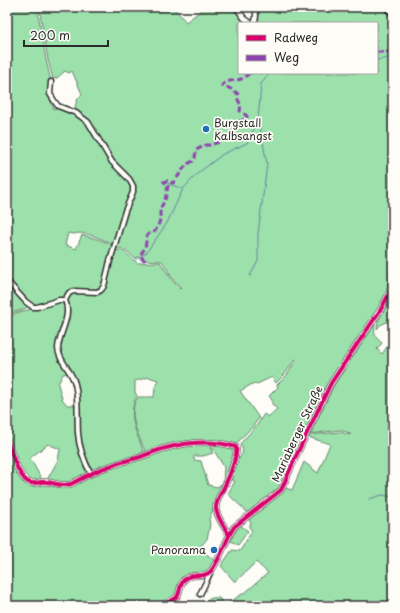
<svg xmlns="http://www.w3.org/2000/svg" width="400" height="613" viewBox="0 0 400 613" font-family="'Playpen Sans',sans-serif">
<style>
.green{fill:#9ce0ac;stroke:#64866c}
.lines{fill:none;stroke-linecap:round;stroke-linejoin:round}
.stream{stroke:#66849e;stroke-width:1}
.minor-casing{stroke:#2b2b2b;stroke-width:7}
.minor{stroke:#fdfcf7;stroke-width:4}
.quiet{stroke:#8e44ad;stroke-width:3;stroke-dasharray:6 3;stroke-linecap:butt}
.cycleway-casing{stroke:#fdfcf7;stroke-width:6}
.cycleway{stroke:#d6006c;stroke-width:4}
.poi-dot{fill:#1f6fb2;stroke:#fdfcf7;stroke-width:1.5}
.labels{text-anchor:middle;stroke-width:3.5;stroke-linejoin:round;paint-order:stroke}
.poi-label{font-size:11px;fill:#2b2b2b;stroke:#fdfcf7;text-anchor:start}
.street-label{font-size:11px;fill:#2b2b2b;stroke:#fdfcf7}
</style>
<rect width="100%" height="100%" fill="#fdfcf7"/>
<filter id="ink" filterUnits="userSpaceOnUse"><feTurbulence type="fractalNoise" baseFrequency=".025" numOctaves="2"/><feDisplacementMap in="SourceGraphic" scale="8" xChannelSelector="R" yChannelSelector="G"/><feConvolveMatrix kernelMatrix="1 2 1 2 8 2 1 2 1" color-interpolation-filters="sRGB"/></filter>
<g filter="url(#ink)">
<!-- green -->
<path class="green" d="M7 7H37L46 60 51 81 48 94 54 109 60 108 73 113 87 123 105 152 131 182 132 192 114 245C105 240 83 230 74 234L68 233 65 245 76 249 82 235C93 238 103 240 113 246L106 266 104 280 103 286 100 289 97 290 68 292C67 294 66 296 64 297 60 301 36 306 30 304L7 279Z
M39 7H173L186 22 203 9V7H234L243 18 244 20 249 23H239V73H377V23H255L256 7H381L390 13 393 16V266L387 293 381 307 330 381 294 455 284 480 279 489 248 513 228 494 235 481 229 479C230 475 231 470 233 466 238 457 247 455 240 444L257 425 264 414 268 417 277 409 272 404V400L269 396 278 387 277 385 287 375 296 360 295 359 285 374 276 383 272 377 257 384 254 383 240 391 259 418 253 426 236 444 213 441 165 447 146 453C139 436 126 414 138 397H154L155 387 158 380 149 377 135 381V392L137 396C134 399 134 403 133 408 130 424 140 439 144 454L91 472 85 460 79 435 77 393 63 360 59 349 65 325 67 297 74 292 101 291 113 252C126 246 128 258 138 263L160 262 172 280 180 289 181 288 173 279 162 261 141 260 139 257 134 258C128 252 123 246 114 250L134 185 116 166 88 122 74 111 77 100 82 94 72 71 69 73 65 71 57 78 53 79 48 60Z
M7 282 29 306C23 311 14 311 7 315Z
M393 286V326L387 322 380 325 377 329C377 318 381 317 385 308 388 301 391 294 393 286Z
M64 301C70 314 58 334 58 347 58 352 67 368 70 373L63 374 58 384 62 399 67 405H77L78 435 89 474 71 483 65 484 47 480 58 460 60 449 48 444 30 458 42 480 35 482 27 480 19 468 7 438V317L16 313 54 303Z
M375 324C374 332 374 337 382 343L377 349 382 354 393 338V606H171L178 602 199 603 200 606H205C208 598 211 597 219 598L225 605 247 591 268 573 256 562 235 582 221 566 232 550 240 551 252 531 249 527 251 523 248 518 282 491 285 488 292 490 304 462 318 473 330 444 308 437 309 435 340 432 350 435V433L340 430 310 434 334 385Z
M208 444 213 453 203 456H194V460L201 461 208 485 217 487 223 483 224 467 210 444 235 448 236 450 230 470 217 497 215 505 209 519 210 525 207 539 201 546 203 551 215 561C205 576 206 574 188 575L175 597 158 606H7V448L26 482H45L65 487 110 467 165 449 185 445Z
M240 525 248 531 238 545 229 540Z"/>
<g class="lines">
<!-- stream -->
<path class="stream" d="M377 60 393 57
M162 181 182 189
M142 255 146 253 167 223 183 189 198 173 223 154 247 143 258 121 261 84 270 73
M135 260 140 257
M250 276 258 261V234L267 164 259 122
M369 499 382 495 393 497"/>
<!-- minor casing -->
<g class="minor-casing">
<path id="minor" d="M236 7 244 18 251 23
M385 7 393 14
M254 23C257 19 256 12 255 7
M51 82 50 94 55 102 58 106 76 113 88 122 112 162 129 179 133 186V192L125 211 110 261 104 286 101 290 97 292 74 291 69 293 65 300
M7 281 26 302 33 307H37L59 300H65
M65 300C72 316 59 333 58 348 58 360 72 371 75 384 79 400 77 417 78 433 79 448 84 461 91 474
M7 440C11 451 19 481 31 483 36 484 41 481 47 482 55 483 62 487 71 484 84 477 97 470 110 466 120 462 130 460 140 457 149 454 157 450 166 448 189 442 213 440 236 447 238 454 230 475 226 483 223 491 215 500 216 509 217 517 225 528 229 535
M200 594 206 582 210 573
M161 606 176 598C181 593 179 583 185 579 192 572 204 579 211 571 221 558 225 541 234 527L281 490 283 486 296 456 331 383 381 309 389 294 393 275"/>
</g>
<!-- minor -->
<use href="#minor" class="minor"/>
<!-- quiet -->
<path class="quiet" d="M377 52H387L393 49
M145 261 140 255 145 248 147 235 155 231 158 226 160 220V209L165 200 168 186 167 184 164 182 167 181 173 183 174 182 186 165 193 161 195 158 196 150 206 145H210L219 142 231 134 233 128 237 122 246 119 247 117 246 115 242 113 240 111 241 105 238 100V94L233 90 222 85C227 80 235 81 241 79 244 78 247 75 250 73"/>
<!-- cycleway casing -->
<g class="cycleway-casing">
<path id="cycleway" d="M7 440C11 451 19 481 31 483 36 484 41 481 47 482 55 483 62 487 71 484 84 477 97 470 110 466 120 462 130 460 140 457 149 454 157 450 166 448 189 442 213 440 236 447 238 454 230 475 226 483 223 491 215 500 216 509 217 517 225 528 229 535
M161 606 176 598C181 593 179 583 185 579 192 572 204 579 211 571 221 558 225 541 234 527L281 490 283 486 296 456 331 383 381 309 389 294 393 275"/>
</g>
<!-- cycleway -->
<use href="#cycleway" class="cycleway"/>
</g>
</g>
<!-- markers -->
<g class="poi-dot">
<circle cx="206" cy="129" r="4"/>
<circle cx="214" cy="550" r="4"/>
</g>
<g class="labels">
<!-- poi labels -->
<g class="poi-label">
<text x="214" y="127">Burgstall<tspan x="214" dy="13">Kalbsangst</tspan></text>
<text x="206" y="554" text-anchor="end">Panorama</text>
</g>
<!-- street labels -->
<g class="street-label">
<text transform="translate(297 434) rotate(-65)" y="4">Mariaberger Straße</text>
</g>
</g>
<!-- margin -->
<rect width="400" height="613" fill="none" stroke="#fdfcf7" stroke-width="24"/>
<rect x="12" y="12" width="376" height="589" fill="none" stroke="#2b2b2b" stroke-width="1.5" filter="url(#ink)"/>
<!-- legend -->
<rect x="238" y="22" width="140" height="52" fill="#fdfcf7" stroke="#a9a8a5"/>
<rect x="246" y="35" width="20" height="6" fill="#d6006c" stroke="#a9a8a5"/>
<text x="274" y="42" font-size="12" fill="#2b2b2b">Radweg</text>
<rect x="246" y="55" width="20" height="6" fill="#8e44ad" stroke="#a9a8a5"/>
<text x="274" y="62" font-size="12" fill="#2b2b2b">Weg</text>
<!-- scale -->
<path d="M24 40v6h84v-6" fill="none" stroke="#2b2b2b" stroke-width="2"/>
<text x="30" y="40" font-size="12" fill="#2b2b2b" stroke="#fdfcf7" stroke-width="3" paint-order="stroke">200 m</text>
</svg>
